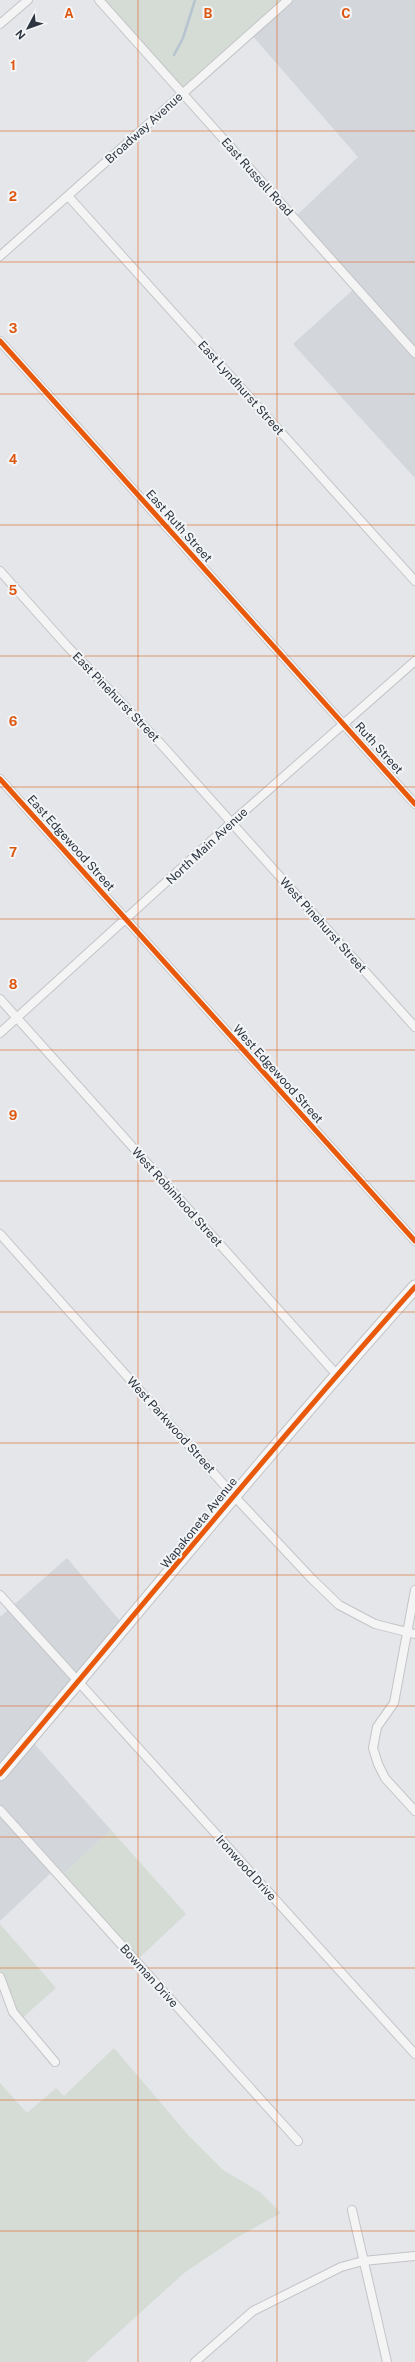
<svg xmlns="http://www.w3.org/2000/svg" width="415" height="2362" viewBox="0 0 415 2362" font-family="'Public Sans',sans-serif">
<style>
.built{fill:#d3d6db}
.green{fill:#d5dcd5}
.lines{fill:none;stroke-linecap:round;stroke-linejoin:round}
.stream{stroke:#b6c4d0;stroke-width:2.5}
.minor-casing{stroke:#c3c4c7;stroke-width:10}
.primary-casing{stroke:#c1c3c6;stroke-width:15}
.minor{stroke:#f4f4f5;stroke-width:8}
.primary{stroke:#f7f7f8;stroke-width:13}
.cycleway-casing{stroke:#f3f5f7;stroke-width:8}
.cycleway{stroke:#e8590c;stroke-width:5}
.grid{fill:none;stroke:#df570f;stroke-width:1;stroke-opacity:0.55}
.labels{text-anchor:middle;stroke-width:4;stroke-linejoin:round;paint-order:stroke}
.street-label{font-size:12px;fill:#2d3540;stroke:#f3f5f7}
.grid-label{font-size:13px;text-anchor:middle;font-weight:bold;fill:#df570f;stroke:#f3f5f7;stroke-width:4;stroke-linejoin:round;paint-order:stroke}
</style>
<rect width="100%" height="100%" fill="#e4e6e9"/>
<!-- built -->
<path class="built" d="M288 0H415V478L293 344 356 287 294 218 358 157 250 33Z
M67 1558 125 1627 30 1739 111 1830 60 1877 54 1870 0 1921V1617Z"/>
<!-- green -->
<path class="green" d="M99 0H288L182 94Z
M111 1830 186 1914 136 1961 60 1877Z
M0 1924 56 1988 20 2020 0 1977Z
M114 2048 189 2136 223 2170 260 2192 281 2213 236 2238 184 2273 86 2362H0V2083L27 2113 56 2088 64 2096Z"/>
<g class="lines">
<!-- stream -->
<path class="stream" d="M174 55 183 38 195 0"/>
<!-- minor casing -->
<g class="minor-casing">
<path id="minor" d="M99 0 415 353
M0 24 28 0
M68 196 415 581
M0 256 288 0
M0 341 415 804
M0 571 67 646 160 743 415 1027
M0 779 415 1241
M0 999 337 1375
M0 1033 231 823 415 661
M0 1234 234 1496 312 1579 339 1605 375 1624 415 1634
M415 1590 394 1703 377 1727 373 1748 378 1764 385 1778 415 1811
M0 1595 415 2054
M0 1810 298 2141
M0 1977 13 2012 55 2062
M352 2210 387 2362
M195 2362 253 2311 341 2267 363 2261 415 2256"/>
</g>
<!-- primary casing -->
<g class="primary-casing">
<path id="primary" d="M0 1774C138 1611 273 1446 415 1287"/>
</g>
<!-- minor -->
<use href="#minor" class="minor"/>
<!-- primary -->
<use href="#primary" class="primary"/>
<!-- cycleway casing -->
<g class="cycleway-casing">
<path id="cycleway" d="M0 341 415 804
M0 779 415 1241
M0 1774C138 1611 273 1446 415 1287"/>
</g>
<!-- cycleway -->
<use href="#cycleway" class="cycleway"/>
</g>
<!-- grid -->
<path class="grid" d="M138 0V2362M277 0V2362M0 131H415M0 262H415M0 394H415M0 525H415M0 656H415M0 787H415M0 919H415M0 1050H415M0 1181H415M0 1312H415M0 1443H415M0 1575H415M0 1706H415M0 1837H415M0 1968H415M0 2100H415M0 2231H415"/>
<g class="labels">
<!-- street labels -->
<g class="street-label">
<text transform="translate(144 128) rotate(-42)" y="4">Broadway Avenue</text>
<text transform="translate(257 177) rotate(48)" y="4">East Russell Road</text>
<text transform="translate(241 388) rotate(48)" y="4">East Lyndhurst Street</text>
<text transform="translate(179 526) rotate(48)" y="4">East Ruth Street</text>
<text transform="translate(116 697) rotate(46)" y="4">East Pinehurst Street</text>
<text transform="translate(379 748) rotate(48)" y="4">Ruth Street</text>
<text transform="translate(71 843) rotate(48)" y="4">East Edgewood Street</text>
<text transform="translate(207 846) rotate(-43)" y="4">North Main Avenue</text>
<text transform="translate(323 925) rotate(48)" y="4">West Pinehurst Street</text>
<text transform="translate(278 1074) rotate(48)" y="4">West Edgewood Street</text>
<text transform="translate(177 1197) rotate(48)" y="4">West Robinhood Street</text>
<text transform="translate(171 1425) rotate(48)" y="4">West Parkwood Street</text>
<text transform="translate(199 1523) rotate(-51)" y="4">Wapakoneta Avenue</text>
<text transform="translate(246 1868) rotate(48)" y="4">Ironwood Drive</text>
<text transform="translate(149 1976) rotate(48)" y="4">Bowman Drive</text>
</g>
</g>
<g class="grid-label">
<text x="69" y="18">A</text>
<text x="208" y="18">B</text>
<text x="346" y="18">C</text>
<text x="13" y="70">1</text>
<text x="13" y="201">2</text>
<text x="13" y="333">3</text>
<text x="13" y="464">4</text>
<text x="13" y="595">5</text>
<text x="13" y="726">6</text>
<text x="13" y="857">7</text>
<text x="13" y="989">8</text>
<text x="13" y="1120">9</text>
</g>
<!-- north arrow -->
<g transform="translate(28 28) rotate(229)" stroke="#f3f5f7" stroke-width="3" paint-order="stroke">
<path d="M0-3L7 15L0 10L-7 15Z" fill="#2d3540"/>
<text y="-6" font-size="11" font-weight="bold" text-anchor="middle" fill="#2d3540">N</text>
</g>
</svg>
